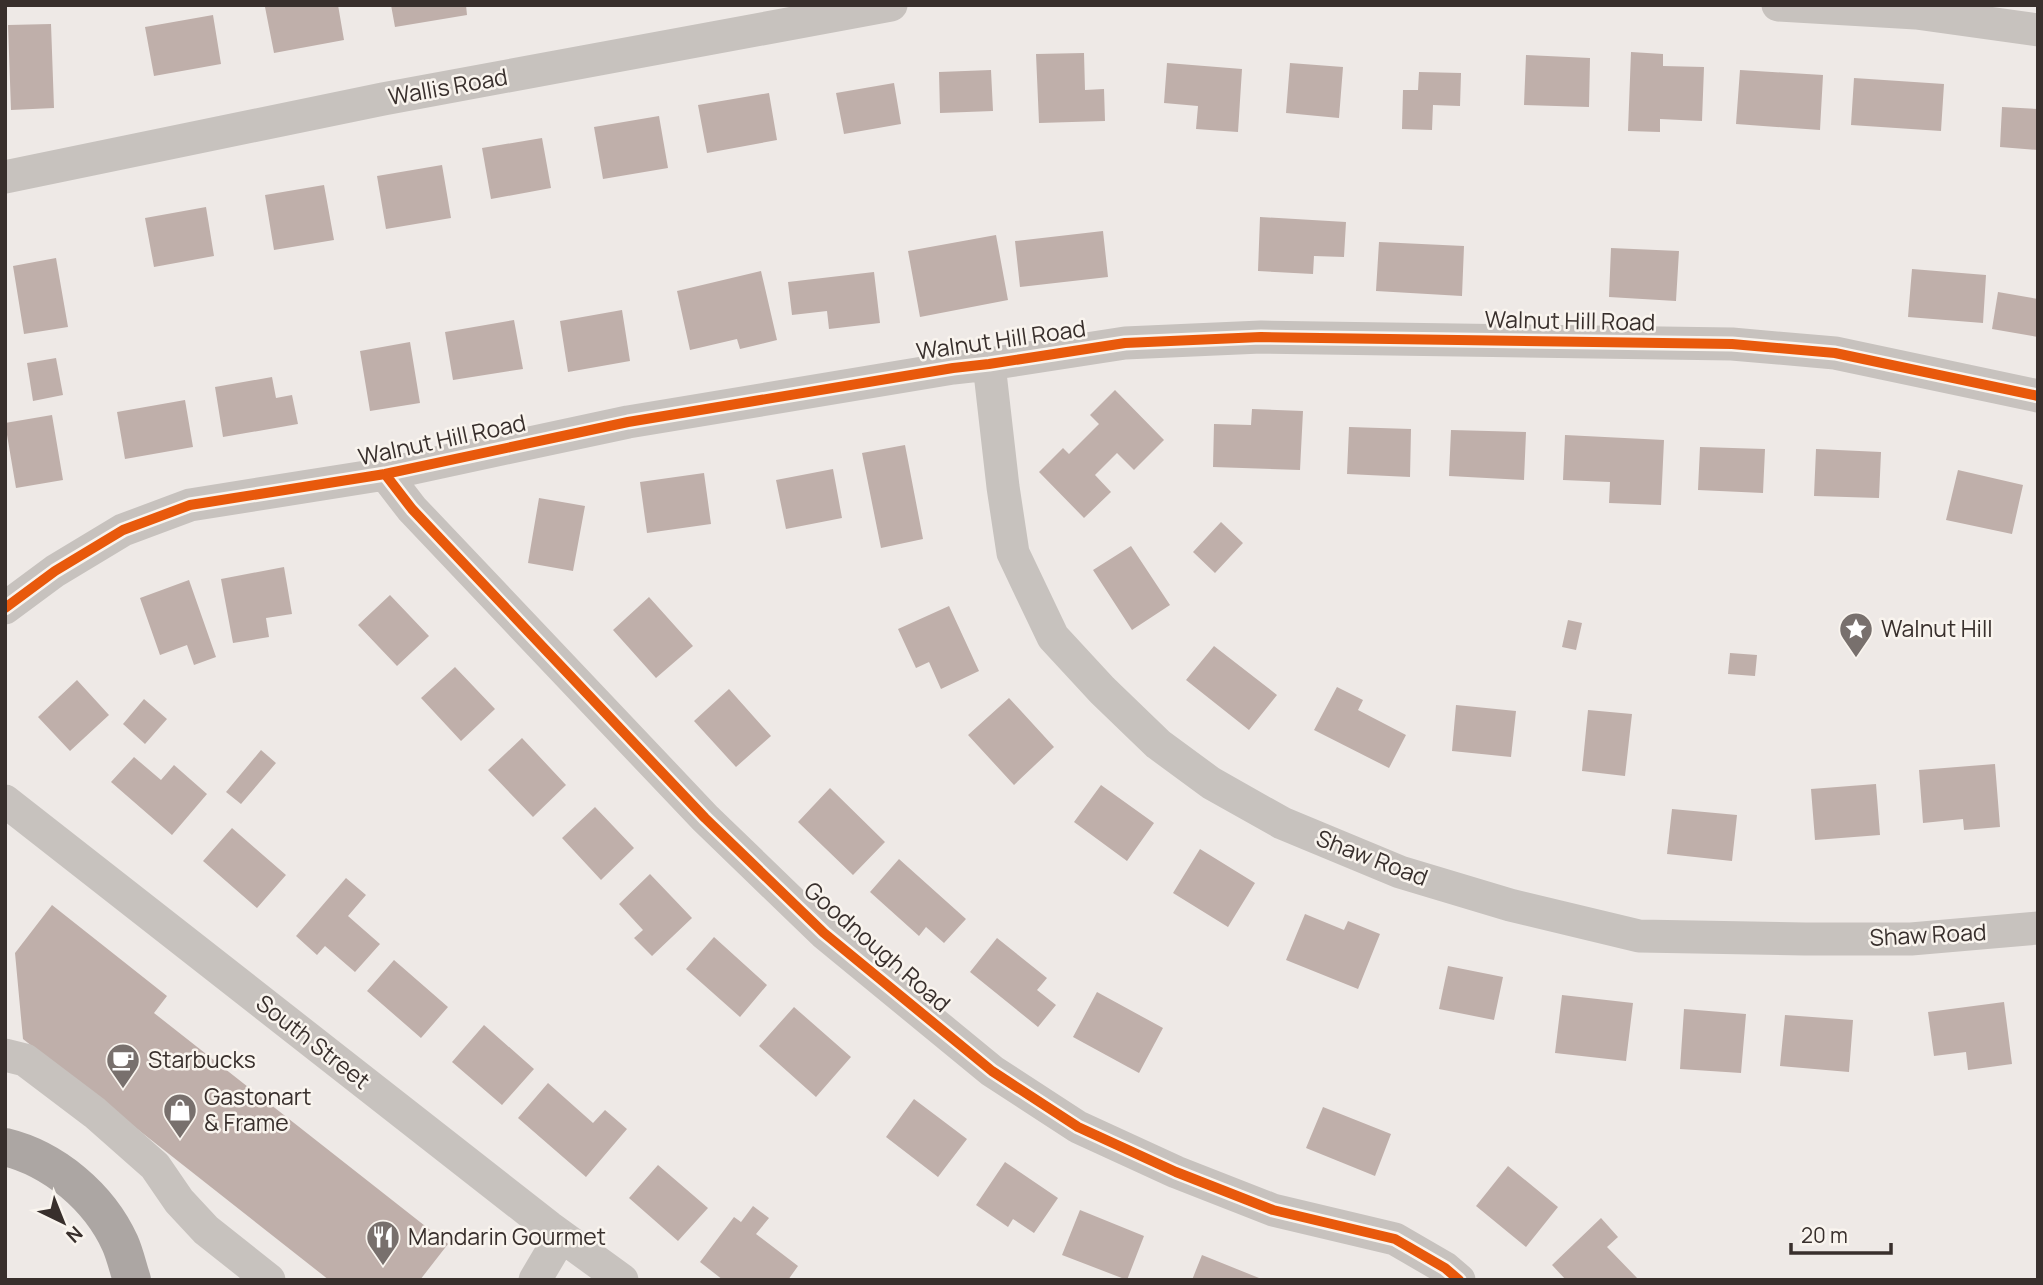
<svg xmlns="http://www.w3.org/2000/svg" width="2043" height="1285" viewBox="0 0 2043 1285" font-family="Manrope,sans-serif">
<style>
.building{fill:#bfafaa}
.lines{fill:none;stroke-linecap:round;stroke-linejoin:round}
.minor{stroke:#c7c2be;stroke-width:33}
.major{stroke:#aca6a3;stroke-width:38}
.cycleway-casing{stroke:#f9f4ee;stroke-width:15}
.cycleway{stroke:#e8590c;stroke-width:10}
.labels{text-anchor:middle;stroke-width:5;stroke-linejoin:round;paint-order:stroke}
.street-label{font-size:23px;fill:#382f2c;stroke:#f9f4ee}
.poi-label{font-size:23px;fill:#382f2c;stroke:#f9f4ee;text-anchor:start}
</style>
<rect width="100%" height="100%" fill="#eee9e6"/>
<!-- building -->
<path class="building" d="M274 5H338L344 40 274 53 265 7Z
M391 5H466L467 15 395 27Z
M213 15 221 64 154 76 145 27Z
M51 24 54 108 11 110 8 25Z
M1631 52 1663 54V66L1704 67 1702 121 1660 119V132L1628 131Z
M1084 53 1085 90 1104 89 1105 121 1039 123 1036 54Z
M1526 55 1590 58 1589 107 1524 105Z
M1167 63 1242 69 1238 132 1196 129 1198 106 1164 103Z
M1290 63 1343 67 1339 118 1286 113Z
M991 70 993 111 940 113 939 72Z
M1740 70 1823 75 1820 130 1736 124Z
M1419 72 1461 73 1460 106 1433 105 1432 130 1402 129 1403 90H1418Z
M1854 78 1944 84 1941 131 1851 125Z
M894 83 901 124 844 134 836 93Z
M769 93 777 140 707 153 698 105Z
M2002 107 2038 109V150L2000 147Z
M659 116 668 168 603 179 594 127Z
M542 138 551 188 491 199 482 148Z
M442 165 451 218 386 229 377 176Z
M324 185 334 240 274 250 265 195Z
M206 207 214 256 154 267 145 218Z
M1260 217 1346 222 1344 257 1314 256 1313 274 1258 271Z
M1103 231 1108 277 1020 287 1015 241Z
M996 235 1008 300 920 317 908 251Z
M1379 242 1464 246 1462 296 1376 291Z
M1611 248 1679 251 1676 301 1609 297Z
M56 258 68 327 24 334 13 266Z
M1912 269 1986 275 1983 323 1908 317Z
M761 271 777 340 740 349 737 339 690 350 677 291Z
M874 272 880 323 829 329 827 311 792 315 788 282Z
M1998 292 2038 299V337L1992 329Z
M622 310 630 361 568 372 560 321Z
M514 320 523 369 453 380 445 332Z
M410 342 420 403 370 411 360 351Z
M56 358 63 395 33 401 27 363Z
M272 377 276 398 292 395 298 424 223 437 215 387Z
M1115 390 1164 440 1134 470 1117 453 1095 475 1111 492 1084 518 1039 472 1063 448 1069 454 1099 424 1090 415Z
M185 400 193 447 125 459 117 412Z
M1252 409 1303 411 1300 470 1213 467 1214 424 1251 425Z
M52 415 63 480 16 488 5 423Z
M1349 427 1411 429 1410 477 1347 474Z
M1451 430 1526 432 1524 480 1449 476Z
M1565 435 1664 440 1661 505 1609 503 1610 482 1563 480Z
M905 445 923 539 881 548 862 453Z
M1700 447 1765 449 1763 493 1698 490Z
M1816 449 1881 452 1879 498 1814 496Z
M833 469 842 518 786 529 776 480Z
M1958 470 2023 485 2012 534 1946 520Z
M704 473 711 524 647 533 640 482Z
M539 498 585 506 573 571 528 563Z
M1221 522 1243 543 1215 573 1193 552Z
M1131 546 1170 605 1132 630 1093 570Z
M284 567 292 614 266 618 269 637 233 643 221 579Z
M189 580 216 657 194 665 187 645 160 655 140 598Z
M390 595 429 636 397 666 358 625Z
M649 597 693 646 656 678 613 630Z
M949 606 979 671 941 689 929 662 916 668 898 629Z
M1568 620 1582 623 1576 650 1562 647Z
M1214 646 1277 695 1249 730 1186 680Z
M1730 653 1757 655 1755 676 1728 674Z
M455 667 495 709 461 741 421 698Z
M77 680 109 715 70 751 38 717Z
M1337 687 1363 700 1358 710 1406 735 1389 768 1314 730Z
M729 689 771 736 736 767 694 721Z
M1009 698 1054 747 1014 785 968 735Z
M144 699 167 719 145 744 123 724Z
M1456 705 1516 711 1511 757 1452 751Z
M1588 710 1632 714 1625 776 1582 771Z
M522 738 566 785 533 817 488 770Z
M261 750 276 763 241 804 226 792Z
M134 757 161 780 174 765 207 794 172 835 111 782Z
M1995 764 2000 827 1964 830 1963 819 1923 823 1919 770Z
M1876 784 1880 835 1815 840 1811 789Z
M1101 785 1154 823 1127 861 1074 822Z
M830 788 885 842 853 875 798 822Z
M595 807 634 848 601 880 562 838Z
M1672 809 1737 815 1732 861 1667 854Z
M232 828 286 875 257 908 203 861Z
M1200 849 1255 883 1228 927 1173 893Z
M899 859 966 919 944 943 926 927 919 936 870 892Z
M650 874 692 918 652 956 634 938 643 930 619 904Z
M346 878 366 895 348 916 380 944 355 972 325 946 317 955 296 936Z
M52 905 167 996 154 1013 448 1244 420 1280H329L23 1039 15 953Z
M1305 914 1344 930 1348 921 1380 934 1358 989 1286 960Z
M714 937 767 985 740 1017 686 969Z
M997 938 1047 978 1037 990 1056 1005 1038 1027 970 972Z
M394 960 448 1007 421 1038 367 991Z
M1448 966 1503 977 1494 1020 1439 1009Z
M1097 992 1163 1028 1139 1073 1073 1037Z
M1562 995 1633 1003 1626 1061 1555 1053Z
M2004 1002 2012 1064 1968 1070 1966 1052 1934 1056 1928 1012Z
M794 1007 851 1057 816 1097 759 1046Z
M1684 1009 1746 1014 1741 1073 1680 1069Z
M1785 1015 1853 1020 1849 1072 1780 1066Z
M484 1025 534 1069 502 1105 452 1062Z
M548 1083 593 1123 605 1110 627 1129 586 1177 518 1118Z
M914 1099 967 1139 938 1177 886 1137Z
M1323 1107 1391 1134 1375 1176 1306 1148Z
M1005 1162 1058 1198 1034 1233 1013 1219 1008 1227 976 1205Z
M658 1165 708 1208 678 1241 629 1198Z
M1508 1166 1558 1207 1526 1247 1476 1206Z
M753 1206 769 1218 756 1234 798 1266 788 1280H723L700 1262 734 1217 741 1222Z
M1080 1210 1144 1236 1127 1280 1062 1255Z
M1601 1218 1618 1237 1607 1247 1639 1280H1566L1552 1265Z
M1202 1255 1264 1280H1192Z"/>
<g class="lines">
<!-- minor -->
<path class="minor" d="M1778 5 1916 13 2038 30
M5 177 383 99 891 5
M989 364 1003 487 1013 553 1053 637 1102 690 1158 744 1211 783 1282 823 1400 872 1510 905 1639 936 1805 939H1911L2038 928
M385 474 412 509 705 818 824 933 992 1071 1078 1127 1176 1172 1273 1210 1395 1239 1445 1268 1459 1280
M5 608 55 571 123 530 190 505 385 474 628 422 953 368 989 364 1125 343 1261 337 1732 344 1835 353 2038 396
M5 801 549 1227 622 1280
M5 1055 25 1060 95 1113 155 1166 179 1201 206 1230 269 1280
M535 1280 561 1236"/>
<!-- major -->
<path class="major" d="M5 1147C54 1159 99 1197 120 1243 125 1254 128 1268 132 1280"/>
<!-- cycleway casing -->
<g class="cycleway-casing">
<path id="cycleway" d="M385 474 412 509 705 818 824 933 992 1071 1078 1127 1176 1172 1273 1210 1395 1239 1445 1268 1459 1280
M5 608 55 571 123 530 190 505 385 474 628 422 953 368 989 364 1125 343 1261 337 1732 344 1835 353 2038 396"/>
</g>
<!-- cycleway -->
<use href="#cycleway" class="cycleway"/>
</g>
<!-- icons -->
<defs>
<g id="sight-pin" transform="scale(1.75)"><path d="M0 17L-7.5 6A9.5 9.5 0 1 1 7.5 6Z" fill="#78706d" stroke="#f9f4ee"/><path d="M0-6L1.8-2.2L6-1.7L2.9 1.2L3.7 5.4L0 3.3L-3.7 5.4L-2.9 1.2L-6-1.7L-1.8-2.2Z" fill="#fff"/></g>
<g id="cafe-pin" transform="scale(1.75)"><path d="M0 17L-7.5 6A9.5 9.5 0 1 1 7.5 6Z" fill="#78706d" stroke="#f9f4ee"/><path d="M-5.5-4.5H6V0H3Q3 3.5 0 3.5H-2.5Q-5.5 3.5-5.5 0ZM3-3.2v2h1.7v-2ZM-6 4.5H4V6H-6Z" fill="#fff"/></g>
<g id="shop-pin" transform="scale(1.75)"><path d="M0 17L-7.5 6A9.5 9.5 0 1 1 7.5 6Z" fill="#78706d" stroke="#f9f4ee"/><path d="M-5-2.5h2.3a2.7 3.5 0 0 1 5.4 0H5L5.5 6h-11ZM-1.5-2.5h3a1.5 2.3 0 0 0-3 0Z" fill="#fff"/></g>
<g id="restaurant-pin" transform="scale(1.75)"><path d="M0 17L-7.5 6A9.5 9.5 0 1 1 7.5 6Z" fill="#78706d" stroke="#f9f4ee"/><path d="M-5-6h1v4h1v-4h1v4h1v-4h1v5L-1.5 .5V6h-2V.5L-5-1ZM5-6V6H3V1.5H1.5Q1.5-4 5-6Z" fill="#fff"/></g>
</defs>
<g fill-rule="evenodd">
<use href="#sight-pin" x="1856" y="629"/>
<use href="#cafe-pin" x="123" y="1060"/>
<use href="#shop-pin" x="180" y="1110"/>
<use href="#restaurant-pin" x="383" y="1237"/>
</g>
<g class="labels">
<!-- street labels -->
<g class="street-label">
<text transform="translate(448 87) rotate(-10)" y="8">Wallis Road</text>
<text transform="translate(1570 321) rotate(1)" y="8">Walnut Hill Road</text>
<text transform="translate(1001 340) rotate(-8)" y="8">Walnut Hill Road</text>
<text transform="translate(442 440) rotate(-12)" y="8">Walnut Hill Road</text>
<text transform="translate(1372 858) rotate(21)" y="8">Shaw Road</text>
<text transform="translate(1928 935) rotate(-3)" y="8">Shaw Road</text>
<text transform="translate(877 947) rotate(41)" y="8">Goodnough Road</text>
<text transform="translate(313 1042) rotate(38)" y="8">South Street</text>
</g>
<!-- poi labels -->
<g class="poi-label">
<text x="1881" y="637">Walnut Hill</text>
<text x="148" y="1068">Starbucks</text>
<text x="204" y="1105">Gastonart<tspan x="204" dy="26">&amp; Frame</tspan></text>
<text x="408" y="1245">Mandarin Gourmet</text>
</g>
</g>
<!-- border -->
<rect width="2043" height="1285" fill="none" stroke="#382f2c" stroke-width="14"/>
<!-- north arrow -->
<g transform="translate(63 1222) rotate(137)" stroke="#f9f4ee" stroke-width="5" paint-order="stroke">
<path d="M0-5L12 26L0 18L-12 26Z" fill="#382f2c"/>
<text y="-10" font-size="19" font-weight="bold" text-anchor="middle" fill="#382f2c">N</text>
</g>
<!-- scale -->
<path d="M1791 1243v10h100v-10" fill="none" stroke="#382f2c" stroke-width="3.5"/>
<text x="1801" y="1243" font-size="21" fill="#382f2c" stroke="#f9f4ee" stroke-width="5" paint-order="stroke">20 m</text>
</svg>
